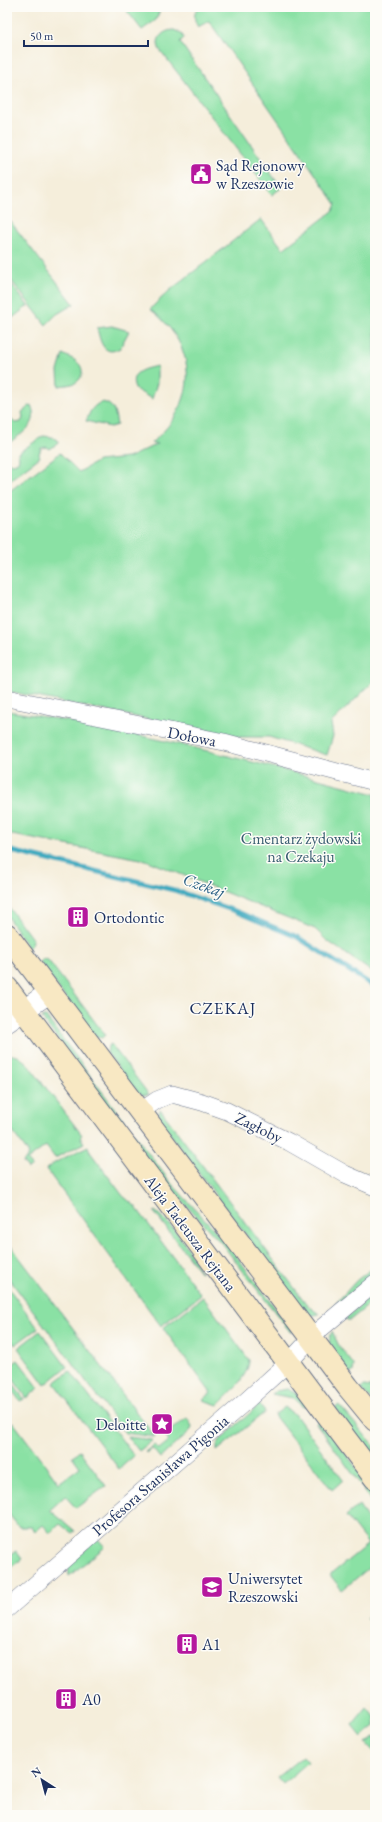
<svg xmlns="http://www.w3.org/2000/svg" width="382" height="1822" viewBox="0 0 382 1822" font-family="'EB Garamond',serif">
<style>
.green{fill:#8ae1a4;stroke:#528881}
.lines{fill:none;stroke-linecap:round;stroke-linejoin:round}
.stream{stroke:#41aac0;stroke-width:5}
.minor-casing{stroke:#67728a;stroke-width:18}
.tertiary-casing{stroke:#67728a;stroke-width:22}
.secondary-casing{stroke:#67728a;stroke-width:24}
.minor{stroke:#fff;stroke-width:17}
.tertiary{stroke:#fff;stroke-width:21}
.secondary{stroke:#f8e8c3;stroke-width:22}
.labels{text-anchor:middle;stroke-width:3;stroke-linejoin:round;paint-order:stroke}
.poi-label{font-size:16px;fill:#1b2f5e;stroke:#fdfcf7;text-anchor:start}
.street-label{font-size:16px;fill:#1b2f5e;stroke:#fdfcf7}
.park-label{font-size:16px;fill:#375c70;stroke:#fdfcf7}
.water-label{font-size:17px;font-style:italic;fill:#2a6085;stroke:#fdfcf7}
.neighbourhood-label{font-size:17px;letter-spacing:1px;fill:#1b2f5e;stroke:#fdfcf7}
</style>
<rect width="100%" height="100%" fill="#fdfcf7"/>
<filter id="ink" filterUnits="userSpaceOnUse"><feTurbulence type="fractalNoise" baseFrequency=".025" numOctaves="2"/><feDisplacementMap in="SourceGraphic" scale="8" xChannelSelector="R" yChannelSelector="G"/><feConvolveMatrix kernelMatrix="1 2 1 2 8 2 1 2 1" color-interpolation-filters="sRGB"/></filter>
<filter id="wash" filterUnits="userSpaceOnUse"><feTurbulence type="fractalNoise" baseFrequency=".012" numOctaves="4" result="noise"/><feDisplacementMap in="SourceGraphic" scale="16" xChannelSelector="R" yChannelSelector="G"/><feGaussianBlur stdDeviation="0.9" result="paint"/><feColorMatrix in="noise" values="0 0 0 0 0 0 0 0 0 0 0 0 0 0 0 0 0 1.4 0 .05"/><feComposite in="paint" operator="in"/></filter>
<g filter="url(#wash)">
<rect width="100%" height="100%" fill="#f5eedb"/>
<!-- green -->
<path class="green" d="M132 7H159L160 10 156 20 142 30 127 11Z
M198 7H375V680L331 723 333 736 327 755 269 737H237L7 691V493L60 453 79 472 98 461 128 458 157 444 151 443C199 404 200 347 150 309L169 291 261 219 283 249 333 211 336 204 209 21 198 27C194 21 193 14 198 7Z
M174 30 181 33 184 38 180 42 281 188 272 195 160 50C154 39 163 30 174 30Z
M7 217 74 304 57 314 46 325 7 275Z
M7 278 28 306 7 322Z
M112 326 129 331 120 348C103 358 100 340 97 328Z
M63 354C67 357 73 358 77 362 85 368 83 379 75 383 70 385 64 385 59 386L58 371Z
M157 366V383L152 399 135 389C128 372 144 369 157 366Z
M103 402C115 405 115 414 117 425L110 427 86 421C90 412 92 405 103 402Z
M31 405C40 425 23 432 9 443L7 441V424L12 420 15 423 21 422 23 418 22 412Z
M43 436 52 437 60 442 50 449 47 447 41 448 39 454 40 457 7 482V462L13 464 18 462 19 458 18 453Z
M7 711C131 729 254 762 375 794V974L326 940 315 929 146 860 7 834Z
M7 905 33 940 32 945 28 948 7 916Z
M43 959 48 960 105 1035 102 1038 94 1036 39 962Z
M44 1017H46L171 1183 225 1241 291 1329V1333L222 1244 168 1186 42 1018Z
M111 1044 149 1095H143L137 1092 107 1053 108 1046Z
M7 1054 18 1056 27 1063 82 1135 80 1137 84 1143 55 1158 46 1146 27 1160 32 1166 28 1169 23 1163 29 1154 7 1124Z
M160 1109 308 1306 319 1314 310 1316 305 1314 158 1118Z
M88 1146 90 1152 123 1196 135 1206 201 1295 161 1326 46 1169 56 1162Z
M155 1211C179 1231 187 1246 201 1273L154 1212Z
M7 1241 155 1437 125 1433 7 1276Z
M375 1266V1273L335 1305 336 1303 357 1280Z
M7 1286 38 1328 15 1345 7 1334Z
M375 1293V1300L350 1320H347L345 1318Z
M203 1297 249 1360C249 1376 229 1394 218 1405L203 1400 211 1393 163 1328Z
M40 1331 67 1367 45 1385 18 1348Z
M332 1331 339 1346 354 1365 353 1372 350 1374 329 1344 330 1336Z
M18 1360 39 1388 27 1398 7 1371V1368Z
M70 1371 134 1456 119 1469 54 1383Z
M7 1376 24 1399 20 1401 7 1384Z
M364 1386 371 1387 375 1393V1404L361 1389Z
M287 1389 299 1395 309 1405 303 1407 293 1398 272 1394 276 1391Z
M259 1405 265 1412 217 1451V1445L220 1440Z
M339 1405 375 1447V1462L335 1408Z
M285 1407 297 1417 343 1480 332 1490 274 1415Z
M187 1418 192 1426 191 1430 160 1458 152 1448 146 1453 145 1452 154 1445 159 1449 169 1441 164 1435Z
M320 1419 375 1493V1508L360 1484 316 1423Z
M13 1422 59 1483 80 1467 72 1456 80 1451 106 1486 76 1508 65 1496 50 1510 75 1531 72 1533 60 1524 50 1533 43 1525 35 1532 32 1527H19L7 1512V1426Z
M128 1437 153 1440 139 1451Z
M359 1505 375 1531V1573L370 1567 342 1590 330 1575 368 1544 346 1516Z
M97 1538 105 1547 69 1576 68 1567Z
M16 1551 22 1559 7 1570V1562L12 1558 10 1555Z
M375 1610V1619L370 1623 366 1618Z
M367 1707 375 1717V1726L362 1737 352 1725Z
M375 1736V1750L374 1752 366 1743Z
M303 1756 308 1762 283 1784 277 1777Z"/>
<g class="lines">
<!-- stream -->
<path class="stream" d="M7 850 174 890 235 911 297 937 375 987"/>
</g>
</g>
<g filter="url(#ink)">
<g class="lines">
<!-- minor casing -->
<g class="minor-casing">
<path id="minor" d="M7 698 224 742 375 782
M140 1112 157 1100 172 1094 202 1102 227 1111 289 1142 345 1174 375 1187
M7 1609 246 1401 289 1362 318 1331 375 1283"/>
</g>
<!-- tertiary casing -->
<g class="tertiary-casing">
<path id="tertiary" d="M7 1022 50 992"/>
</g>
<!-- secondary casing -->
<g class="secondary-casing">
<path id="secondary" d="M7 935 348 1387 375 1420
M7 988 375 1478"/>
</g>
<!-- minor -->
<use href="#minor" class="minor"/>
<!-- tertiary -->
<use href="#tertiary" class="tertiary"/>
<!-- secondary -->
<use href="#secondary" class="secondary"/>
</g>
</g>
<!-- icons -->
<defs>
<g id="civic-square" transform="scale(1.15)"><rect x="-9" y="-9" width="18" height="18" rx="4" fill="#b5179e" stroke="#fdfcf7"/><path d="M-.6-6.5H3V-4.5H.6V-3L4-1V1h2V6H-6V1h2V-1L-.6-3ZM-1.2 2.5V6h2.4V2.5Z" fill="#fff"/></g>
<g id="building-square" transform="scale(1.15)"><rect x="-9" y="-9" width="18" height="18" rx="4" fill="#b5179e" stroke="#fdfcf7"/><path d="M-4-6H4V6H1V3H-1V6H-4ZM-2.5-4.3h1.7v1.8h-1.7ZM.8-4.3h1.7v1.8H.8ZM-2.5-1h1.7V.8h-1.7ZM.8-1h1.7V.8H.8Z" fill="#fff"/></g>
<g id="sight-square" transform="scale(1.15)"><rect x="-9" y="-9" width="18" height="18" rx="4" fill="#b5179e" stroke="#fdfcf7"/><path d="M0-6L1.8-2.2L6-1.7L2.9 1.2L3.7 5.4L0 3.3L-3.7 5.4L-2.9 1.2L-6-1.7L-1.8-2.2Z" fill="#fff"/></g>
<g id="university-square" transform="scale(1.15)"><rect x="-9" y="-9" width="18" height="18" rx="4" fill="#b5179e" stroke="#fdfcf7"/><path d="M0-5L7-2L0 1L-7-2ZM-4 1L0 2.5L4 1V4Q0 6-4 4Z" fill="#fff"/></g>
</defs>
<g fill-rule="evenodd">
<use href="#civic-square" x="201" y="174"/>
<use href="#building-square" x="78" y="917"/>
<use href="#sight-square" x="162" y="1424"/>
<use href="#university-square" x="212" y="1587"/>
<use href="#building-square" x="187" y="1644"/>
<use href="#building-square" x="66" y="1699"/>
</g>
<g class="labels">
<!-- poi labels -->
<g class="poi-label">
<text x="216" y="171">Sąd Rejonowy<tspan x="216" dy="18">w Rzeszowie</tspan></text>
<text x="94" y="923">Ortodontic</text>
<text x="146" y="1430" text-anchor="end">Deloitte</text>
<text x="228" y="1584">Uniwersytet<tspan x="228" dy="18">Rzeszowski</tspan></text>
<text x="202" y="1650">A1</text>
<text x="82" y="1705">A0</text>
</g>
<!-- street labels -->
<g class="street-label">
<text transform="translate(192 736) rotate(11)" y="6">Dołowa</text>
<text transform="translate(259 1127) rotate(26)" y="6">Zagłoby</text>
<text transform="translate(191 1233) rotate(53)" y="6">Aleja Tadeusza Rejtana</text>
<text transform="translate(160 1475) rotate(-41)" y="6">Profesora Stanisława Pigonia</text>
</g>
<!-- park labels -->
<g class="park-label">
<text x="301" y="844">Cmentarz żydowski<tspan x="301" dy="18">na Czekaju</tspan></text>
</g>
<!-- water labels -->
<g class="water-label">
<text transform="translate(204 885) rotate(19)" y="6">Czekaj</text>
</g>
<!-- neighbourhood labels -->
<g class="neighbourhood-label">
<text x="223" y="1014">CZEKAJ</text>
</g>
</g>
<!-- margin -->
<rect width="382" height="1822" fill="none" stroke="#fdfcf7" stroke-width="24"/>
<!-- north arrow -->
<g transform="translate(42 1780) rotate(324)" stroke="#fdfcf7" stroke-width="3" paint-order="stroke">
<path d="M0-3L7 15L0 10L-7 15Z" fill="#1b2f5e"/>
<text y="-6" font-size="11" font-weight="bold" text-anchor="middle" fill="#1b2f5e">N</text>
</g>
<!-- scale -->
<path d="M24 40v6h124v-6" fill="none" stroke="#1b2f5e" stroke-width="2"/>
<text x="30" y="40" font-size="12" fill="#1b2f5e" stroke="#fdfcf7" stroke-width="3" paint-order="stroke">50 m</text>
</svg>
